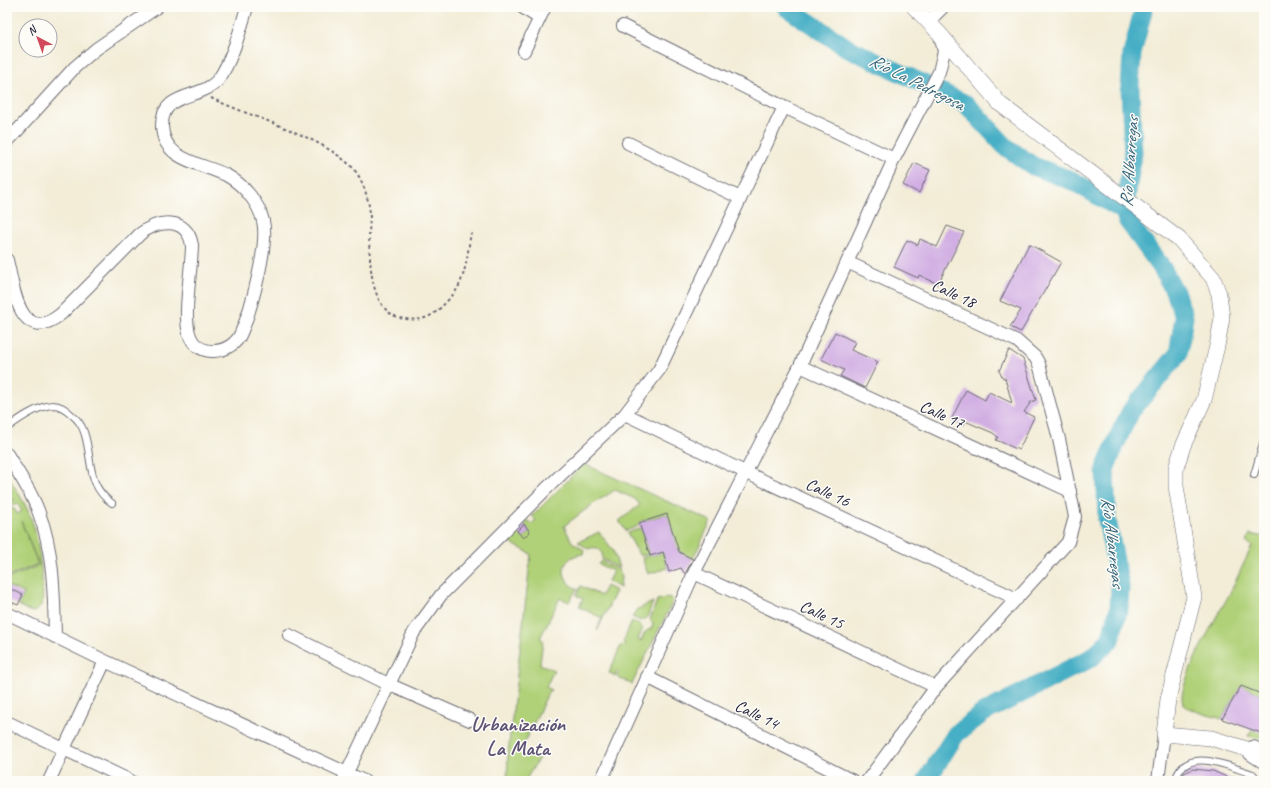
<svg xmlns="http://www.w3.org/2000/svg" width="1271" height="788" viewBox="0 0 1271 788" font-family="Caveat,sans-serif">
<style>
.green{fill:#b1d179;stroke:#6a7a5a}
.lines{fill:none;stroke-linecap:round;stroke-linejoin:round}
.river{stroke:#46afc5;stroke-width:19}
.building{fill:#d1aee3}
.service-casing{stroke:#6b6972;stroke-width:8}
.minor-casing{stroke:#6b6972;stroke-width:14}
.tertiary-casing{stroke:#6b6972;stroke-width:16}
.trunk-casing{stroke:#6b6972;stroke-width:22}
.path{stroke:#6b6972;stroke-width:2;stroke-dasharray:3 3;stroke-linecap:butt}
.service{stroke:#fff;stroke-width:6}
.minor{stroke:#fff;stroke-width:12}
.tertiary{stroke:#fff;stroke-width:15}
.trunk{stroke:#fff;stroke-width:20}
.labels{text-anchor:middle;stroke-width:3;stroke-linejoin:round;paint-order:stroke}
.street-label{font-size:17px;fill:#22223b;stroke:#fdfcf7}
.water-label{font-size:18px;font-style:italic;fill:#326179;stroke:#fdfcf7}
.district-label{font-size:21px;font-weight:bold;fill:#5f5376;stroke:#fdfcf7}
</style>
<rect width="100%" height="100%" fill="#fdfcf7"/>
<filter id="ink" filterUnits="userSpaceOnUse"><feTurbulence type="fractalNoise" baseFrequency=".025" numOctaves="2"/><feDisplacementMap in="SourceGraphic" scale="8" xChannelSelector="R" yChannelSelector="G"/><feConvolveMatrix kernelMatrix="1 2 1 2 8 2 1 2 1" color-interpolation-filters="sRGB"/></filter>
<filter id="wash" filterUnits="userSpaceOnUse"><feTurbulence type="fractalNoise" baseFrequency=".012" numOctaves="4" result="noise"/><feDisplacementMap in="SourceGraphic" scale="16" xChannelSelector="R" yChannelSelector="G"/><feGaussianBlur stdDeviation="0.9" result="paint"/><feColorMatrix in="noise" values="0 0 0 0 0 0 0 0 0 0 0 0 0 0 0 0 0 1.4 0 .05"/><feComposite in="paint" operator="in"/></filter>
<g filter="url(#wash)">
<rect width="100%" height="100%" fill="#f3edd8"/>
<!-- green -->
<path class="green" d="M584 464 711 521 693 559 686 556 681 564 667 514 639 522 640 525 626 531 619 521 640 505 635 499 615 490 593 504 564 526 572 542 584 550 583 554C562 556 556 577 577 589L569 602 560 598 540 638 543 640 540 664 554 670 546 687 551 690 549 691 521 750 539 758 525 781H507L508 753 531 554 507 541 517 531 523 538 530 532 524 524 528 520 531 524 536 520 532 516Z
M7 474C15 489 25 502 31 518 38 536 45 583 42 603 41 607 38 610 34 612L29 611 18 605 24 593 7 586V579L39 565 21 521 38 564 8 577 7 573V511L14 508 17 514 22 511 17 503 7 508V504L15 499 7 503V485L12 493 7 483Z
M641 528 649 554 640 556 627 533Z
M599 532 613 550 619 568 602 559C604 550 597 545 588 549L578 542Z
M1250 534 1264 537V695L1241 686 1222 719C1213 716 1187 711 1183 703 1175 687 1219 613 1229 595 1237 579 1244 562 1252 546L1246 542Z
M663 552 668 568 648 574 642 558Z
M601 561 619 570 621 577 620 588 608 581 613 571 598 564Z
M581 586 601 596 606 586 616 591 597 631 602 618 579 607 583 599 576 595Z
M669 597 673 601 632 684 617 677 619 672 617 671 615 676 609 673 621 645 624 646 625 644 623 642 632 621 639 624 642 630 638 640 641 641 645 632 652 628 653 623 650 620 657 600Z
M653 602 647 618 641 621 632 617 638 609Z
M1252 729 1264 732V739L1248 736Z"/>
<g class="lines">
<!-- river -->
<path class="river" d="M786 7 846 47 966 104 1006 147 1033 166 1073 181 1124 211
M926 781 956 734 983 713 1091 658 1110 640 1119 608 1120 586 1107 519 1105 469 1121 431 1131 411 1178 354 1184 317 1176 294 1162 268 1127 220 1124 211 1133 153 1130 88 1132 54 1144 7"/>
</g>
<g id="blocks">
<!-- building -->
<path class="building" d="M914 163 930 170 919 193 903 185Z
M947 226 964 232 938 284 919 275 918 278 894 267 907 240 918 245 920 239 937 247Z
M1029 244 1061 262 1021 332 1010 327 1021 310 1000 301Z
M835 332 855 342 851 350 878 362 865 388 840 376 844 370 821 359Z
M1009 350 1023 359 1036 400 1031 402 1024 412 1034 417 1019 450 996 440 998 437 993 433 965 421 963 426 951 420 966 390 985 400 989 392 1012 403 1005 378H1003L999 371Z
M667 514 679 552 693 559 685 574 681 568 669 572 663 552 650 556 639 523Z
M524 524 530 532 523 538 517 531Z
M7 587 23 595 18 605 7 600Z
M1241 686 1264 695V734L1222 719Z
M1193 769 1213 771 1236 781H1182L1184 773Z"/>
</g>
</g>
<g filter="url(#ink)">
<use href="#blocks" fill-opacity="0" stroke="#6b6972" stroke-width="1"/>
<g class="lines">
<!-- service casing -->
<g class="service-casing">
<path id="service" d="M7 428C19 419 37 406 53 405 60 405 67 410 72 415 77 419 82 426 84 432 93 458 86 486 112 503
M1254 475 1264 440
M1175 781C1185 744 1229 767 1253 774L1259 781"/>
</g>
<!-- minor casing -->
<g class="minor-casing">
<path id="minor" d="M522 7 539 18
M928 22 943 7
M623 26 784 107 894 159
M524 51 545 7
M7 142 75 67 96 49 157 7
M628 143 740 198
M7 260C14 288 19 347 61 314L140 234C158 220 187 216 192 245 192 268 183 313 189 333 196 359 232 355 241 333 251 310 269 244 263 221 259 203 243 184 226 175 202 163 163 161 162 126 161 91 201 100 218 80 231 63 241 28 247 7
M847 262 1017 341 1035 357 1039 364 1059 439 1075 517 1068 542 936 687 867 781
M800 366 1070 491
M625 414 747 473 1017 599
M7 454C18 473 32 492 39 513 54 552 54 596 55 637
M694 573 936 687
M7 613 105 661 364 781
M289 635 388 684 470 720
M647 677 853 781
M7 722 131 781
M49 781 105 661
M343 781 414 632 441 595 548 487 625 414 659 370 784 107
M601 781 694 573 800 366 894 159 939 72 944 51 940 36
M1158 781 1164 734"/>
</g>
<!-- tertiary casing -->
<g class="tertiary-casing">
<path id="tertiary" d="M914 7 939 33 1000 104 1179 239 1213 278 1219 294 1222 318 1217 346 1204 400 1183 446 1176 468V486L1194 597 1168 699 1164 734 1211 738 1253 751"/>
</g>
<!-- trunk casing -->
<g class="trunk-casing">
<path id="trunk" d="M1253 751 1264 758"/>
</g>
<!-- path -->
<path class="path" d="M211 98C255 119 318 134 352 167 361 176 367 194 369 206 371 216 369 227 369 236 370 265 370 316 406 319 428 322 436 313 450 298 466 283 467 254 471 233
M7 578 8 577"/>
<!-- service -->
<use href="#service" class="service"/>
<!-- minor -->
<use href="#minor" class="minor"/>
<!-- tertiary -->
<use href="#tertiary" class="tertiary"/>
<!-- trunk -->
<use href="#trunk" class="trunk"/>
</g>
</g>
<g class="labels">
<!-- street labels -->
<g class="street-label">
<text transform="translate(954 293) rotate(25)" y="6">Calle 18</text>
<text transform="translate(942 414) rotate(24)" y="6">Calle 17</text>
<text transform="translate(828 492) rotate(25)" y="6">Calle 16</text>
<text transform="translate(822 614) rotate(25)" y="6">Calle 15</text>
<text transform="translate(757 714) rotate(26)" y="6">Calle 14</text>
</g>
<!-- water labels -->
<g class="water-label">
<text transform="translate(917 82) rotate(27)" y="6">Río La Pedregosa</text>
<text transform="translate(1129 162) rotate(-86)" y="6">Río Albarregas</text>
<text transform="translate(1113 542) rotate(83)" y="6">Río Albarregas</text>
</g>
<!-- district labels -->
<g class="district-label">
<text x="518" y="731">Urbanización<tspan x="518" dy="24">La Mata</tspan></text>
</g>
</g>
<!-- margin -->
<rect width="1271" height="788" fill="none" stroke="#fdfcf7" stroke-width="24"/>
<!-- north arrow -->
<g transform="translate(38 38) rotate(319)"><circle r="19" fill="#fdfcf7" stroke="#a5a5ac"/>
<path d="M0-3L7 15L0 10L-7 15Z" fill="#d1495b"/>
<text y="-6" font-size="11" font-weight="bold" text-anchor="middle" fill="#22223b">N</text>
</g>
</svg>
